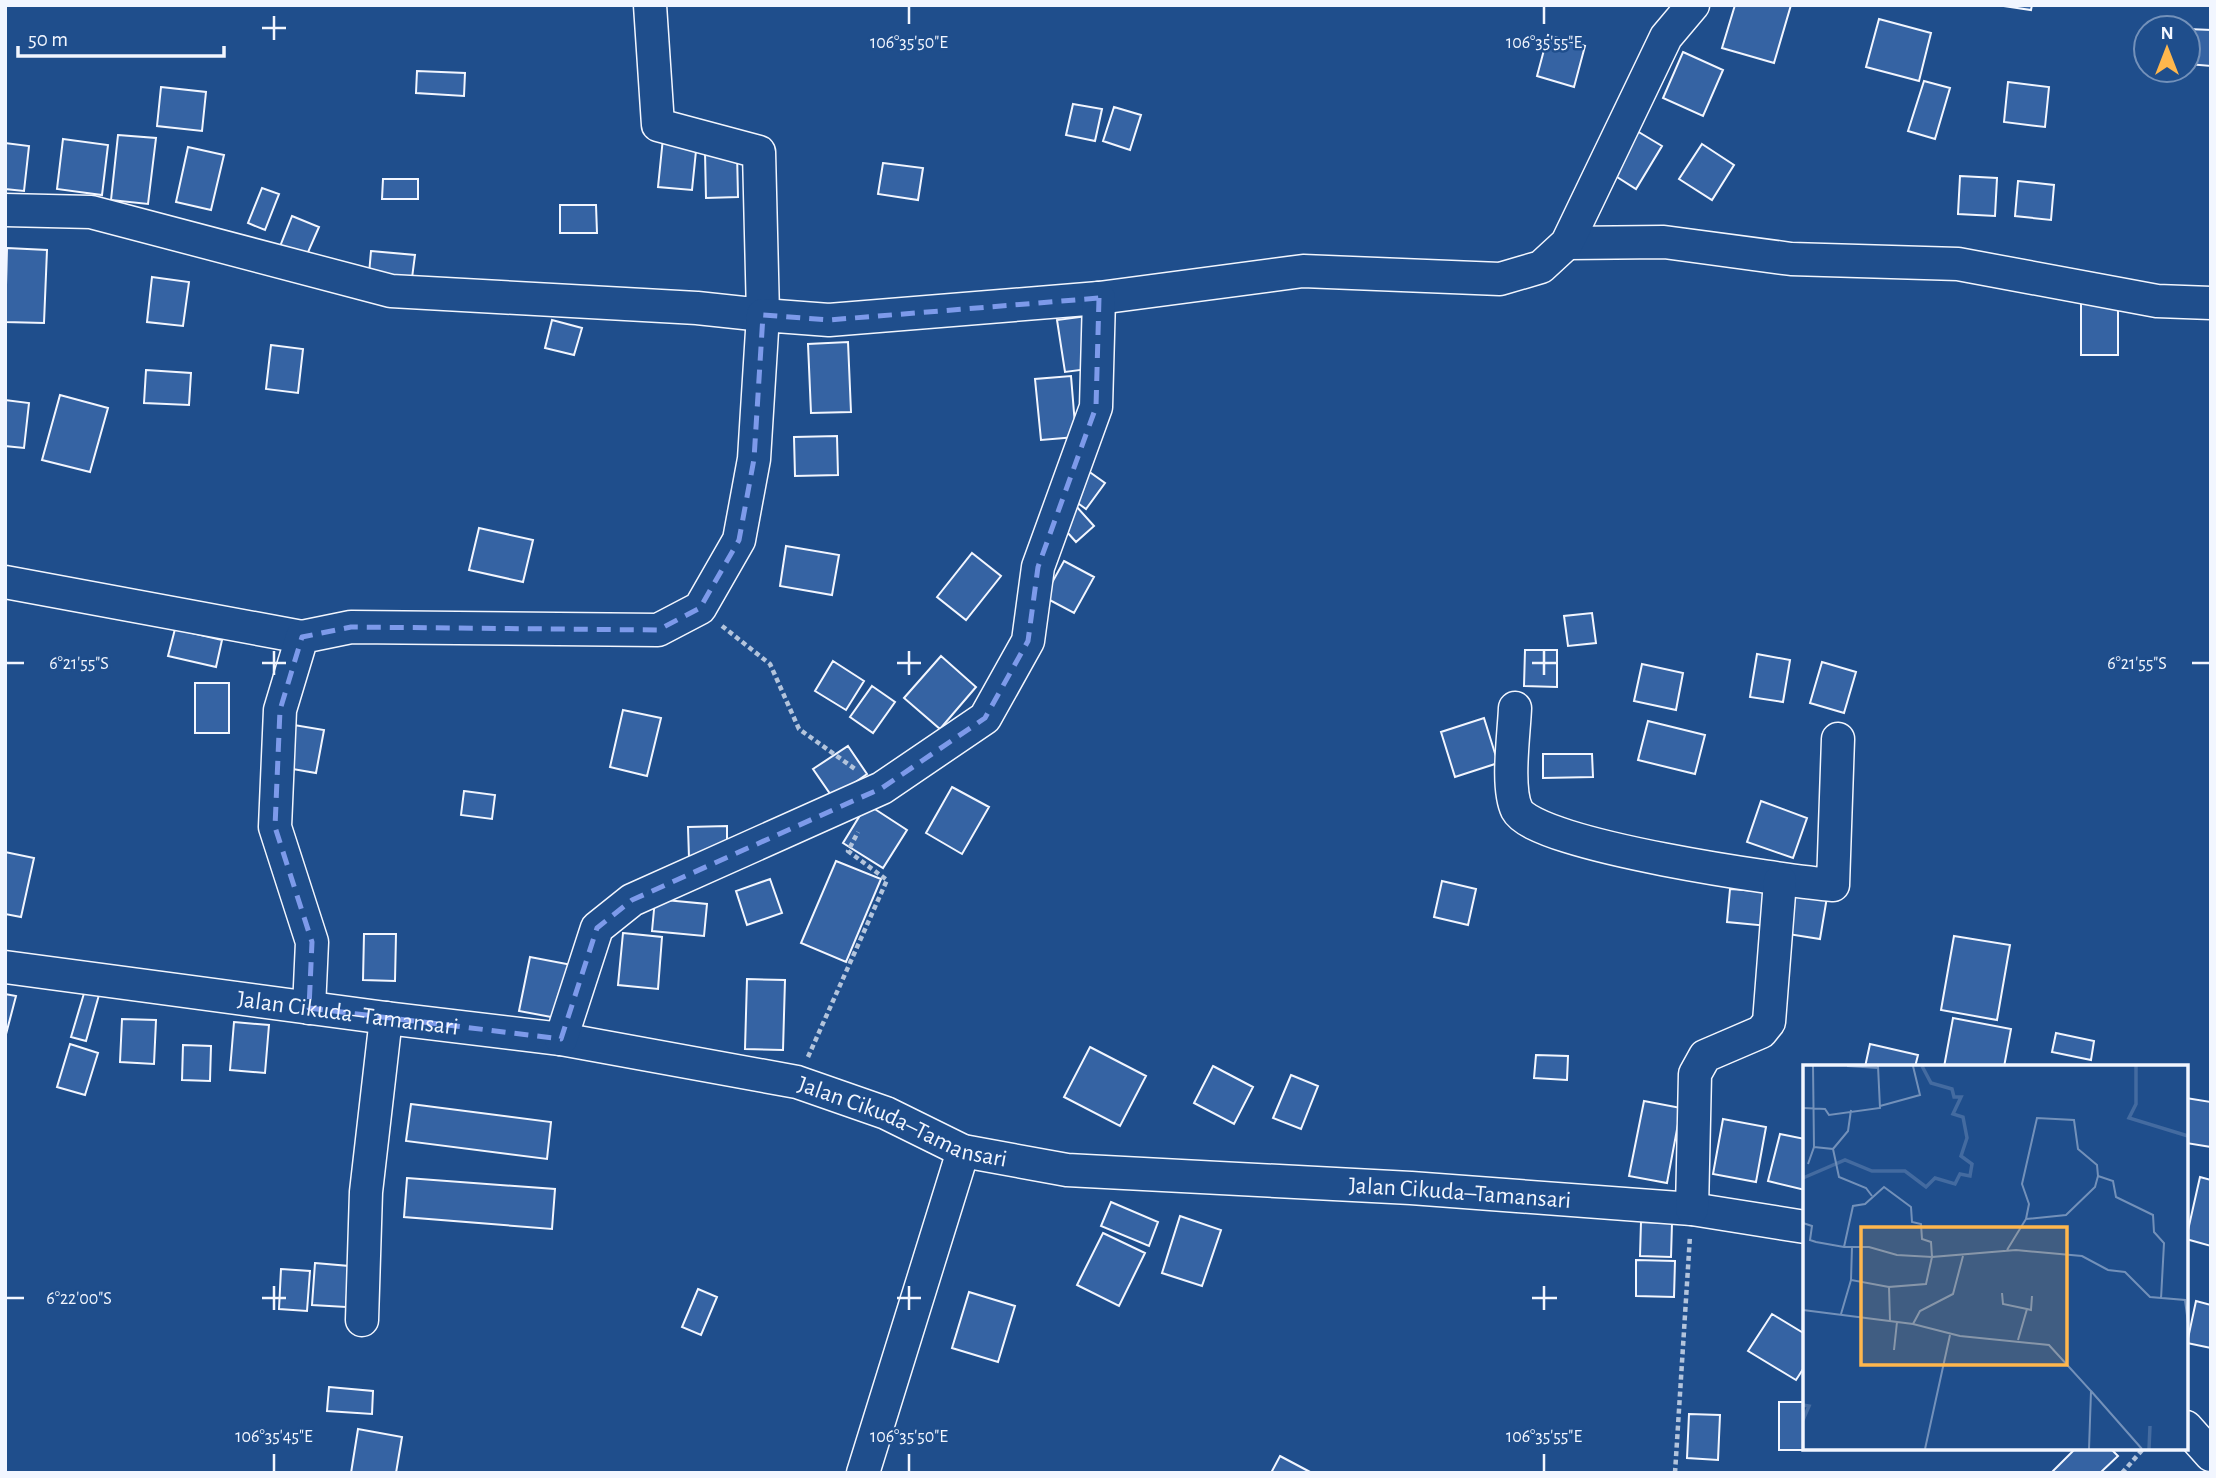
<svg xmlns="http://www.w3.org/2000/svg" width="2216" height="1478" viewBox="0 0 2216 1478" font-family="'Alegreya Sans',sans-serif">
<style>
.building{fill:#3563a3;stroke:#f2f6ff;stroke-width:2}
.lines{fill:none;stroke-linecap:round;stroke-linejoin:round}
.minor-casing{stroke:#f2f6ff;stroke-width:35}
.path{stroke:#b3c4dc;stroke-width:4.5;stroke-dasharray:5 3.5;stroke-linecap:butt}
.minor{stroke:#1f4e8c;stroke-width:32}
.marked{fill:none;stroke:#7d9aea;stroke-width:5;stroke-dasharray:14 9;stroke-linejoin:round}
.ticks{fill:none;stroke:#f2f6ff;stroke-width:2.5}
.labels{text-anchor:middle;stroke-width:5;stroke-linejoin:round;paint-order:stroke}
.street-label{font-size:24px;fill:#f2f6ff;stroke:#1f4e8c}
.inset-river{fill:none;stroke:#446ba0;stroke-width:3.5}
.inset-road{fill:none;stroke:#7391ba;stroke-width:2}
.view{fill:#ffb74d;fill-opacity:0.15;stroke:#ffb74d;stroke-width:3.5}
.inset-edge{fill:none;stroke:#f2f6ff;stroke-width:3.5}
.ticks-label{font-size:18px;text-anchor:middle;fill:#f2f6ff;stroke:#1f4e8c;stroke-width:5;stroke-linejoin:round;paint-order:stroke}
</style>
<rect width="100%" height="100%" fill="#1f4e8c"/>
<!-- building -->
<path class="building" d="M1735 5H1791L1774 63 1722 48Z
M1997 5H2032L2031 10Z
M1879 19 1931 33 1919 81 1866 67Z
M2188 29 2211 30V66L2188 64Z
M1548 35 1585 46 1574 87 1537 76Z
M1683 52 1723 70 1703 116 1663 98Z
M417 71 465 73 464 96 416 93Z
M1924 81 1950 88 1935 139 1908 131Z
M2008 82 2049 87 2045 127 2004 122Z
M161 87 206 92 202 131 157 126Z
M1073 104 1102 109 1095 141 1066 135Z
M1114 107 1141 115 1130 150 1103 141Z
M1632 128 1662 146 1636 189 1606 170Z
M118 135 156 138 148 204 111 200Z
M663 138 697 141 692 190 658 187Z
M63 139 108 145 102 195 57 189Z
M5 143 29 146 24 191 5 189Z
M1702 144 1734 165 1712 200 1679 179Z
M188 147 224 155 211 210 176 202Z
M705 152H737L738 197 706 198Z
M883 163 923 168 918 200 878 194Z
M1960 176 1997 178 1995 216 1958 214Z
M383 179H418V199H382Z
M2018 181 2054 185 2051 220 2015 216Z
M262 188 279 194 265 230 248 223Z
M560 205H596L597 233H560Z
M292 216 319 227 305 259 279 249Z
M7 248 47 250 44 323 5 322Z
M371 251 415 255 412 278 369 274Z
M152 277 189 282 183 326 147 322Z
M2081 299H2118V355H2081Z
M1087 316 1096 368 1065 372 1057 320Z
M552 320 582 328 574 355 545 348Z
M848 342 851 412 811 413 808 344Z
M271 345 303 349 298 393 266 389Z
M146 370 191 373 189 405 144 403Z
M1071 376 1076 437 1041 440 1035 379Z
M60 395 108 408 90 472 42 460Z
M5 400 29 403 24 448 5 446Z
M837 436 838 475 795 476 794 437Z
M1084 468 1105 483 1086 509 1065 494Z
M1076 506 1094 526 1076 542 1058 522Z
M479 528 533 540 523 582 469 570Z
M786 546 839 555 832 595 780 586Z
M972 553 1001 576 966 620 937 597Z
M1064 561 1094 577 1074 613 1044 597Z
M1592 613 1596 643 1568 646 1564 616Z
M175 629 222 640 216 667 168 656Z
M1525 650H1557V687L1524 686Z
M1757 654 1790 660 1783 702 1750 697Z
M941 656 976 687 940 729 904 698Z
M833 661 864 681 846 710 815 691Z
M1822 662 1856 672 1844 713 1810 703Z
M1642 664 1683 673 1676 710 1634 701Z
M195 683H229V733H195Z
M872 686 895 702 873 733 850 717Z
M623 710 661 718 647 776 610 767Z
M1484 718 1498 763 1455 777 1441 732Z
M1648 721 1705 735 1695 774 1638 760Z
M288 724 324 730 316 773 281 767Z
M848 746 867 774 833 798 813 769Z
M1543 754H1592L1593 777 1543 778Z
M952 787 989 807 962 854 926 833Z
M464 791 495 795 492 819 461 815Z
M1761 801 1807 818 1793 858 1747 842Z
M867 804 907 830 883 868 843 843Z
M727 826V857L689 858 688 827Z
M5 852 34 858 21 917 5 914Z
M836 861 881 879 846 962 801 943Z
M770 879 782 913 747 925 736 891Z
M1442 881 1476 889 1468 925 1434 917Z
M1796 885 1828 891 1820 939 1788 934Z
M1730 889 1771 892 1768 926 1727 922Z
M655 899 707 904 704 936 652 931Z
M623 933 662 937 658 989 618 985Z
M364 934H396L395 981 363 980Z
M1954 936 2010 945 1997 1020 1941 1010Z
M530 957 572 965 562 1019 519 1011Z
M747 979 785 980 783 1050 745 1049Z
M85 990 99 995 86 1041 71 1037Z
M5 994 16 996 5 1038Z
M1953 1018 2011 1029 2004 1067H1944Z
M122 1019 156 1020 154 1064 120 1062Z
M234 1022 269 1025 265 1073 230 1070Z
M2056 1033 2094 1041 2091 1060 2052 1052Z
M70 1044 98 1053 85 1095 57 1087Z
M1870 1044 1918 1055 1915 1067H1865Z
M183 1045 211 1046 210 1081 182 1080Z
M1090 1047 1146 1076 1120 1126 1064 1097Z
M1536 1055 1568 1056 1567 1080 1534 1078Z
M1213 1066 1253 1087 1234 1124 1194 1103Z
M1291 1075 1318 1086 1301 1129 1273 1118Z
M2186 1098 2211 1102V1147L2186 1143Z
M1644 1101 1681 1108 1667 1183 1629 1176Z
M411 1104 551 1122 547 1159 406 1141Z
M1723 1119 1766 1127 1756 1182 1713 1174Z
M1780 1134 1805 1139V1190L1768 1181Z
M2200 1177 2211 1180V1246L2186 1239Z
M407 1178 555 1189 552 1229 404 1217Z
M1111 1202 1158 1222 1149 1246 1101 1226Z
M1180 1216 1221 1230 1202 1286 1162 1273Z
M1641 1222 1672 1223 1671 1257 1640 1256Z
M1103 1233 1145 1253 1119 1306 1077 1285Z
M1636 1260 1675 1261 1674 1297 1636 1296Z
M315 1263 349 1266 346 1307 312 1305Z
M281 1269 310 1271 307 1311 279 1309Z
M698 1289 717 1297 701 1335 682 1327Z
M969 1292 1015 1306 998 1362 952 1348Z
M2196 1301 2211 1305V1348L2187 1343Z
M1772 1314 1805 1334V1366L1796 1380 1748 1351Z
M329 1387 373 1391 372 1414 327 1411Z
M1779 1402H1805V1448L1809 1450H1779Z
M1689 1414 1720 1415 1718 1460 1687 1458Z
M358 1429 402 1437 396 1473H351Z
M2076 1448H2110L2118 1456 2100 1473H2051Z
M1280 1456 1312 1473H1271Z"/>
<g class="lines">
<!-- minor casing -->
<g class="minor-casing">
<g id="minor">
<path d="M5 210 91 212 391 291 697 308 763 315 759 152 658 125 650 5"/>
<path d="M1567 243 1664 242 1791 259 1958 264 2157 301 2211 303"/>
<path d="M5 582 302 637"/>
<path d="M1515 708C1514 734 1506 788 1517 810 1536 846 1785 881 1833 885L1838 739"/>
<path id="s1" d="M5 967 386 1018 561 1039 797 1082 886 1113 963 1151 1067 1170 1411 1188 1692 1209 1805 1227"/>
<path d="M309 1008 312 942 275 827 280 710 302 637 351 627 658 630 700 608 739 540 754 459 763 315 829 320 1099 298 1303 271 1500 279 1541 267 1567 243 1666 37 1693 5"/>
<path d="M561 1039 597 928 632 900 882 788 985 718 1028 641 1038 567 1096 407 1099 298"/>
<path d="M1692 1209 1695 1074 1705 1056 1761 1032 1769 1022 1780 881"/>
<path d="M362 1320 366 1192 386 1018"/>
<path d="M2186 1427 2211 1455"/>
<path d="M863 1473 963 1151"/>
</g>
</g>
<!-- path -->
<path class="path" d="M722 626 770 664 799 729 855 769
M808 1057 887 880 848 851 858 832
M1675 1473 1690 1236
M2122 1473 2144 1448"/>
<!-- minor -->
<use href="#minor" class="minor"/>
</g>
<!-- marked area -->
<path class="marked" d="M1099 298 1096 407 1038 567 1028 641 985 718 882 788 632 900 597 928 561 1039 309 1008 312 942 275 827 280 710 302 637 351 627 658 630 700 608 739 540 754 459 763 315 829 320Z"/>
<!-- ticks -->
<path class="ticks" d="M909 7V24M1544 7V24M274 16V40M262 28H286M274 651V675M909 651V675M1544 651V675M7 663H24M262 663H286M897 663H921M1532 663H1557M2192 663H2209M274 1286V1310M909 1286V1310M1544 1286V1310M7 1298H24M262 1298H286M897 1298H921M1532 1298H1557M274 1454V1471M909 1454V1471M1544 1454V1471"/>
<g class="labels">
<!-- street labels -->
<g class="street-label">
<text dy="8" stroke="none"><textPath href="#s1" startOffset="346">Jalan Cikuda–Tamansari</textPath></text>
<text dy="8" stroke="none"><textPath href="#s1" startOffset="914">Jalan Cikuda–Tamansari</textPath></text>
<text dy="8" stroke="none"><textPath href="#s1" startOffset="1480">Jalan Cikuda–Tamansari</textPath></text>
</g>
</g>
<!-- overview -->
<g transform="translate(1803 1065)">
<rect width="385" height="385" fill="#1f4e8c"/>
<path class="inset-river" d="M333 1V39L326 53 385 71M0 113 42 95 69 106H102L123 122 132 113 152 119 157 109 167 111 169 99 158 91 164 73 160 52 150 49 158 32H151L149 24 128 18 119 1M0 340 6 341 0 355M346 384 347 361"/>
<path class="inset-road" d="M44 1 76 3M77 41 117 30 110 1M0 43 22 44 26 50 77 43 75 1M11 82 30 84 36 112 63 123 69 131M30 84 45 66 48 45M5 99 11 82 10 1M223 154 263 150 292 122 295 111M0 158 9 161 7 175 13 177 41 182H66L94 190 129 192 128 177 119 174 118 159 109 157 108 142 81 122 62 139 50 141 41 182M49 182 48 215 86 222M204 185 223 154 226 139 219 119 234 53 271 55 275 84 294 100 295 111 310 116 313 132 350 150 351 167 361 178 358 234M199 228 200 239 224 244 228 245 229 231M0 245 110 259 157 271 246 280 288 326 286 384M38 249 48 215M87 256 86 222 123 219 129 192 213 185 279 191 305 205 322 207 347 232 382 235 385 258M110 259 117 246 150 229 160 191M215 275 224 244M91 285 94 257M288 326 339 384M122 384 147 270"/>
<path class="view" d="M58 162H264V300H58Z"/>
<rect width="385" height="385" class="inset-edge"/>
</g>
<g class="ticks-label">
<text x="909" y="48">106°35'50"E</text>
<text x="1544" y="48">106°35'55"E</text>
<text x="79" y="669">6°21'55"S</text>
<text x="2137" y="669">6°21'55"S</text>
<text x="79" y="1304">6°22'00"S</text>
<text x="274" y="1442">106°35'45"E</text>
<text x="909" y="1442">106°35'50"E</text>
<text x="1544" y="1442">106°35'55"E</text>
</g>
<!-- border -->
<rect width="2216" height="1478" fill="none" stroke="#f2f6ff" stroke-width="14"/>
<!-- north arrow -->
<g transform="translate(2167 49)"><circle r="33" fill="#1f4e8c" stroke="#7391ba" stroke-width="2"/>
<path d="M0-5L12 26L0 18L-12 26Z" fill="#ffb74d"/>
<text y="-10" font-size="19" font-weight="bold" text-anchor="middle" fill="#f2f6ff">N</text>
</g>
<!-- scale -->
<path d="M18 46v10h206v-10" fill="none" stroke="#f2f6ff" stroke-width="3.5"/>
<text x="28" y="46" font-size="21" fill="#f2f6ff" stroke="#1f4e8c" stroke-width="5" paint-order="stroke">50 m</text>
</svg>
